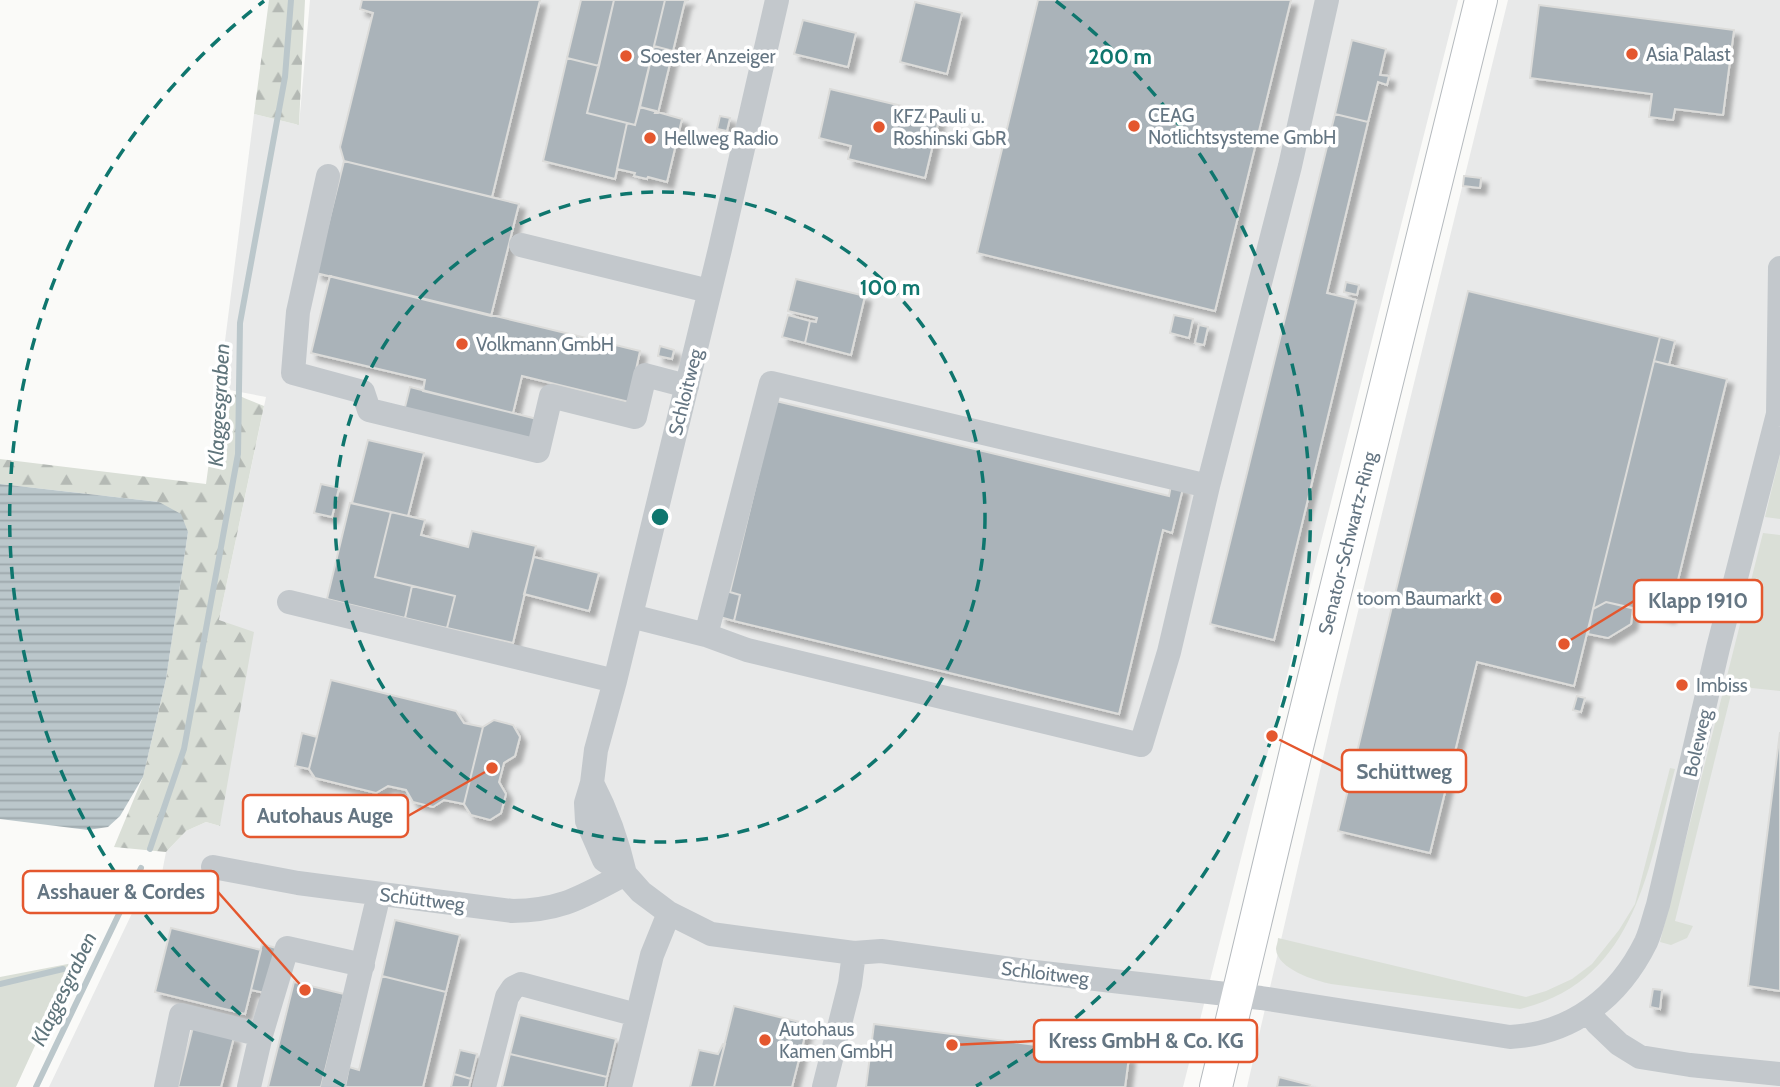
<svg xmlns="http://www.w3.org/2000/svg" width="1780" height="1087" viewBox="0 0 1780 1087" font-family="Cabin,sans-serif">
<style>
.built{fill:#e8e9e9}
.grass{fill:#dadfd7}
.forest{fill:url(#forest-firs)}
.water{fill:url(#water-rules)}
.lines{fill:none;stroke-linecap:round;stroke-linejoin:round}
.stream{stroke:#bbc7cb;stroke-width:6}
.building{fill:#aab3b9;stroke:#dcdcda;stroke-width:2;filter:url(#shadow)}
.major-casing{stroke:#b5babe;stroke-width:34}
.minor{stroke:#c3c8cc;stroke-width:24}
.major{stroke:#fff;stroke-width:32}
.ring{fill:none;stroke:#0f766e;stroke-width:3.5;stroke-dasharray:12 9}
.poi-dot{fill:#e4572e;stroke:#fff;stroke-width:2.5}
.labels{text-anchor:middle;stroke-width:7;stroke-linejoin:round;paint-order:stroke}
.poi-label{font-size:19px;fill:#657683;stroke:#fff;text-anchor:start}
.street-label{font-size:19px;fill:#657683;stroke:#fff}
.water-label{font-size:21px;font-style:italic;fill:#60757c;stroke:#fff}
.centre{fill:#0f766e;stroke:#fff;stroke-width:3.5}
.ring-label{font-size:21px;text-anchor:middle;font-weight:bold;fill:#0f766e;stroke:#fff;stroke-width:7;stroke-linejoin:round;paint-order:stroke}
.leader{fill:none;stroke:#e4572e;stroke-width:2.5}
.callout-dot{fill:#e4572e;stroke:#fff;stroke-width:2.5}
.callout{fill:#fff;stroke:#e4572e;stroke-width:2.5}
.callout-label{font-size:21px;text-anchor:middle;font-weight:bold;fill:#657683}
</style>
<defs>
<pattern id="forest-firs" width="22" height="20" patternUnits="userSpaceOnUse" patternTransform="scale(1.75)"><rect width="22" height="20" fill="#dadfd7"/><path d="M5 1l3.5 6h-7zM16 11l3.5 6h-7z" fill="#b4b9b4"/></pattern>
<pattern id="water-rules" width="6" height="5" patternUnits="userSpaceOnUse" patternTransform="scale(1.75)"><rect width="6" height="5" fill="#bbc7cb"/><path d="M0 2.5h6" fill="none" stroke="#9ca6aa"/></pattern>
<filter id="shadow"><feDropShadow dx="6" dy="6" stdDeviation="2" flood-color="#0004"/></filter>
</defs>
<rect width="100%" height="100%" fill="#fafaf8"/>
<!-- built -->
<path class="built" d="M310 0H1458L1183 1087H49L135 907 155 909 166 852 186 831 206 822 220 826 219 620 266 397 219 388 254 114 299 125Z
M1508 0H1780V1087H1247L1338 693Z"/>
<!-- grass -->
<path class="grass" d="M1780 455V519L1765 517Z
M1763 533 1780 535V691L1733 686 1675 921 1693 926 1687 938 1671 945 1660 942Z
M1670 768 1675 769C1648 867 1637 981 1520 1009L1331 984C1316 981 1277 969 1276 949 1276 946 1278 942 1278 938L1526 997 1546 991 1572 979 1592 964 1619 930 1635 904Z
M73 963 16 1087H0V977Z"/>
<!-- forest -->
<path class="forest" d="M269 0H305L299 125 254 114Z
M219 388 264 406 219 620 254 632 220 826 206 822 186 831 166 852 114 847 143 777 166 679 188 532 159 502 0 484V459L206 484Z"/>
<!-- water -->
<path class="water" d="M0 484 159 502 181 514 188 532 166 679 143 777 120 816 108 827 88 830 0 819Z"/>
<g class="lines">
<!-- stream -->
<path class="stream" d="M150 849 184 749 238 454 240 323 285 77 291 0
M0 984 63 969
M36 1087 141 868"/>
</g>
<!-- building -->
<path class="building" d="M362 0H540L492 197 344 161 340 147 373 13 360 9Z
M581 0H614L599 66 567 58Z
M614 0H665L635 125 587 113Z
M665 0H689L685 1 673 51 654 46Z
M1038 0H1291L1215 311 977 253Z
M915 2 962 13 947 74 900 62Z
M1539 5 1734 30 1723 115 1675 109 1673 120 1649 117 1652 94 1530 78Z
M803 20 856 33 848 67 794 54Z
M1352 40 1386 49 1380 75 1389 76 1387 85 1378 82 1368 122 1335 114Z
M654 46 673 51 658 113H655L656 111 640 107Z
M567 58 599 66 587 113 627 123 615 179 543 161Z
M830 89 940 115 925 178 848 159 851 146 819 138Z
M640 107 682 119 667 182 648 177 647 179 634 176 635 173 617 169 627 123 635 125Z
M1335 114 1368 122 1327 293 1356 300 1274 640 1210 624Z
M720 116 730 118 727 131 717 129Z
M344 161 519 204 491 316 316 273Z
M1464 176 1481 178 1480 188 1463 186Z
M330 276 640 351 629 402 522 376 513 413 423 391 425 380 311 353Z
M796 279 865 296 851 355 805 343 810 321 816 322 817 318 788 311Z
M1346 282 1359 285 1357 295 1344 292Z
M1468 291 1660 337 1574 686 1477 662 1430 853 1338 831Z
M788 315 810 321 805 343 782 337Z
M1174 315 1193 319 1189 338 1170 333Z
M1199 325 1208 327 1204 345 1195 343Z
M1660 337 1675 341 1669 365 1654 361Z
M660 346 674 350 672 359 658 356Z
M1654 361 1727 379 1669 617 1606 602 1593 609Z
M410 387 537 419 531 442 404 411Z
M776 401 1169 496 1171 485 1183 488 1172 533 1163 530 1119 714 734 621 740 595 730 592Z
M368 440 424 453 408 516 352 503Z
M321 484 339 488 332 517 314 513Z
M350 503 391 512 375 577 412 586 405 618 327 599Z
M391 512 425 520 421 535 468 547 472 531 536 546 513 643 447 628 455 596 375 577Z
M534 557 599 573 589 611 524 594Z
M412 586 455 596 447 628 405 618Z
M726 591 740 595 734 621 720 617Z
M1606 602 1633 608 1631 624 1608 638 1588 634 1593 609Z
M331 680 456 711 464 723 483 727 464 804 444 800 433 807 413 802 406 790 388 786 376 793 315 778 309 769Z
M1577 696 1585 698 1581 712 1573 710Z
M494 720 513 725 520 737 515 756 504 763 499 782 506 794 501 813 490 820 471 815 464 804 483 727Z
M1780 732V991L1748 986Z
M302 733 317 737 309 769 295 766Z
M395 920 460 935 446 992 382 976Z
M171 928 261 950 245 1014 155 992Z
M262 944 276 948 265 993 251 990Z
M382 976 446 992 423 1087H345L349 1067 359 1070Z
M294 982 344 994 321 1087H268Z
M1653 989 1662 990 1660 1009 1650 1007Z
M734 1006 808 1024 792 1087H714Z
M520 1015 616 1039 607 1077 510 1054Z
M874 1024 1129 1057 1125 1087H866Z
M193 1027 234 1037 221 1087H178Z
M723 1044H725L714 1087H690L699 1050 718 1054Z
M460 1050 477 1054 471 1079 454 1074Z
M510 1054 607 1077 605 1087H502Z
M454 1074 471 1079 469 1087H451Z
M1279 1077 1310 1085 1309 1087H1277Z"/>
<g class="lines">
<!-- major casing -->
<g class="major-casing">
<path id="major" d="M1216 1087 1297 747 1481 0"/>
</g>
<!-- minor -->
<path class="minor" d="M777 0 720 249 615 681 596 750 592 783 586 803 587 821 604 860 625 874 641 892 669 913 711 934 854 953 881 951 1026 971 1261 998 1510 1037C1572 1034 1619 997 1646 942 1651 931 1654 917 1658 905L1718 648 1780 406
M328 176 298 312 293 373 363 392 369 410 538 451 551 396 635 417 645 375 687 386
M521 245 709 291
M1778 415 1780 268
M1208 486 771 383 706 635 747 650 1141 745 1169 652 1208 486 1290 166 1327 0
M289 602 615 681
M631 616 706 635
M592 783C607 812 618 843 625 874
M213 867 298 883 512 911C563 910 581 897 625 874
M1588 1011 1597 1023 1619 1044 1640 1057 1690 1065 1780 1074
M166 1087 181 1015 261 1035 287 948 363 965
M249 1087 261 1035
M333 1087 379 894
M484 1087 507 997 513 988 521 984 637 1015
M620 1087 652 955 669 913
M824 1087 850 984 854 953"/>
<!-- major -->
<use href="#major" class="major"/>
</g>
<!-- distance rings -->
<g class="ring">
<circle cx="660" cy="517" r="325"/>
<path d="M344 1086A651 651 0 0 1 264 1M1056 1A651 651 0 0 1 976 1086"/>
</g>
<!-- markers -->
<g class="poi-dot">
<circle cx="1632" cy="54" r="7"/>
<circle cx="626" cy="56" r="7"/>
<circle cx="1134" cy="126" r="7"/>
<circle cx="879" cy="127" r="7"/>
<circle cx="650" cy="138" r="7"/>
<circle cx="462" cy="344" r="7"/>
<circle cx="1496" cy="598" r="7"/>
<circle cx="1682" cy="685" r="7"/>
<circle cx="765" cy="1040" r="7"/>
</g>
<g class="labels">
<!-- poi labels -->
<g class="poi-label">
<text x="1646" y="61">Asia Palast</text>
<text x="640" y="63">Soester Anzeiger</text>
<text x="1148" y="122">CEAG<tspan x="1148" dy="22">Notlichtsysteme GmbH</tspan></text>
<text x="893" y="123">KFZ Pauli u.<tspan x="893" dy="22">Roshinski GbR</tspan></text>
<text x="664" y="145">Hellweg Radio</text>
<text x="476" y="351">Volkmann GmbH</text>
<text x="1482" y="605" text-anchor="end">toom Baumarkt</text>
<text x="1696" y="692">Imbiss</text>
<text x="779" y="1036">Autohaus<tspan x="779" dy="22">Kamen GmbH</tspan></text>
</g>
<!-- street labels -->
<g class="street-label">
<text transform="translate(685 392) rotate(-76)" y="7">Schloitweg</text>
<text transform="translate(1347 543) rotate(-76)" y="7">Senator-Schwartz-Ring</text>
<text transform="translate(1697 743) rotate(-77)" y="7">Boleweg</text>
<text transform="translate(422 899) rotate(7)" y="7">Schüttweg</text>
<text transform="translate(1045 973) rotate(7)" y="7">Schloitweg</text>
</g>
<!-- water labels -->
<g class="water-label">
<text transform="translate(219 405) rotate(-87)" y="7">Klaggesgraben</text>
<text transform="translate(64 989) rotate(-64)" y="7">Klaggesgraben</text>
</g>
</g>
<circle cx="660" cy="517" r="10" class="centre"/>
<g class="ring-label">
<text x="1120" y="64">200 m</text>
<text x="890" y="295">100 m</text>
</g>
<!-- callouts -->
<path class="leader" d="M1564 644L1634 601M1272 736L1342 771M492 768L408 816M305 990L218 892M952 1045L1034 1041"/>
<g class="callout-dot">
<circle cx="1564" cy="644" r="7"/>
<circle cx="1272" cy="736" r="7"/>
<circle cx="492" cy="768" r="7"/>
<circle cx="305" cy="990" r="7"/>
<circle cx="952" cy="1045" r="7"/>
</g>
<g class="callout">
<rect x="1634" y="580" width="128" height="42" rx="7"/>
<rect x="1342" y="750" width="124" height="42" rx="7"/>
<rect x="243" y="795" width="165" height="42" rx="7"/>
<rect x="23" y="871" width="195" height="42" rx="7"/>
<rect x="1034" y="1020" width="223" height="42" rx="7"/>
</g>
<g class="callout-label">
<text x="1698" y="608">Klapp 1910</text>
<text x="1404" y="779">Schüttweg</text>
<text x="325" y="823">Autohaus Auge</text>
<text x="121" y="899">Asshauer &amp; Cordes</text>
<text x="1146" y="1048">Kress GmbH &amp; Co. KG</text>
</g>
</svg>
